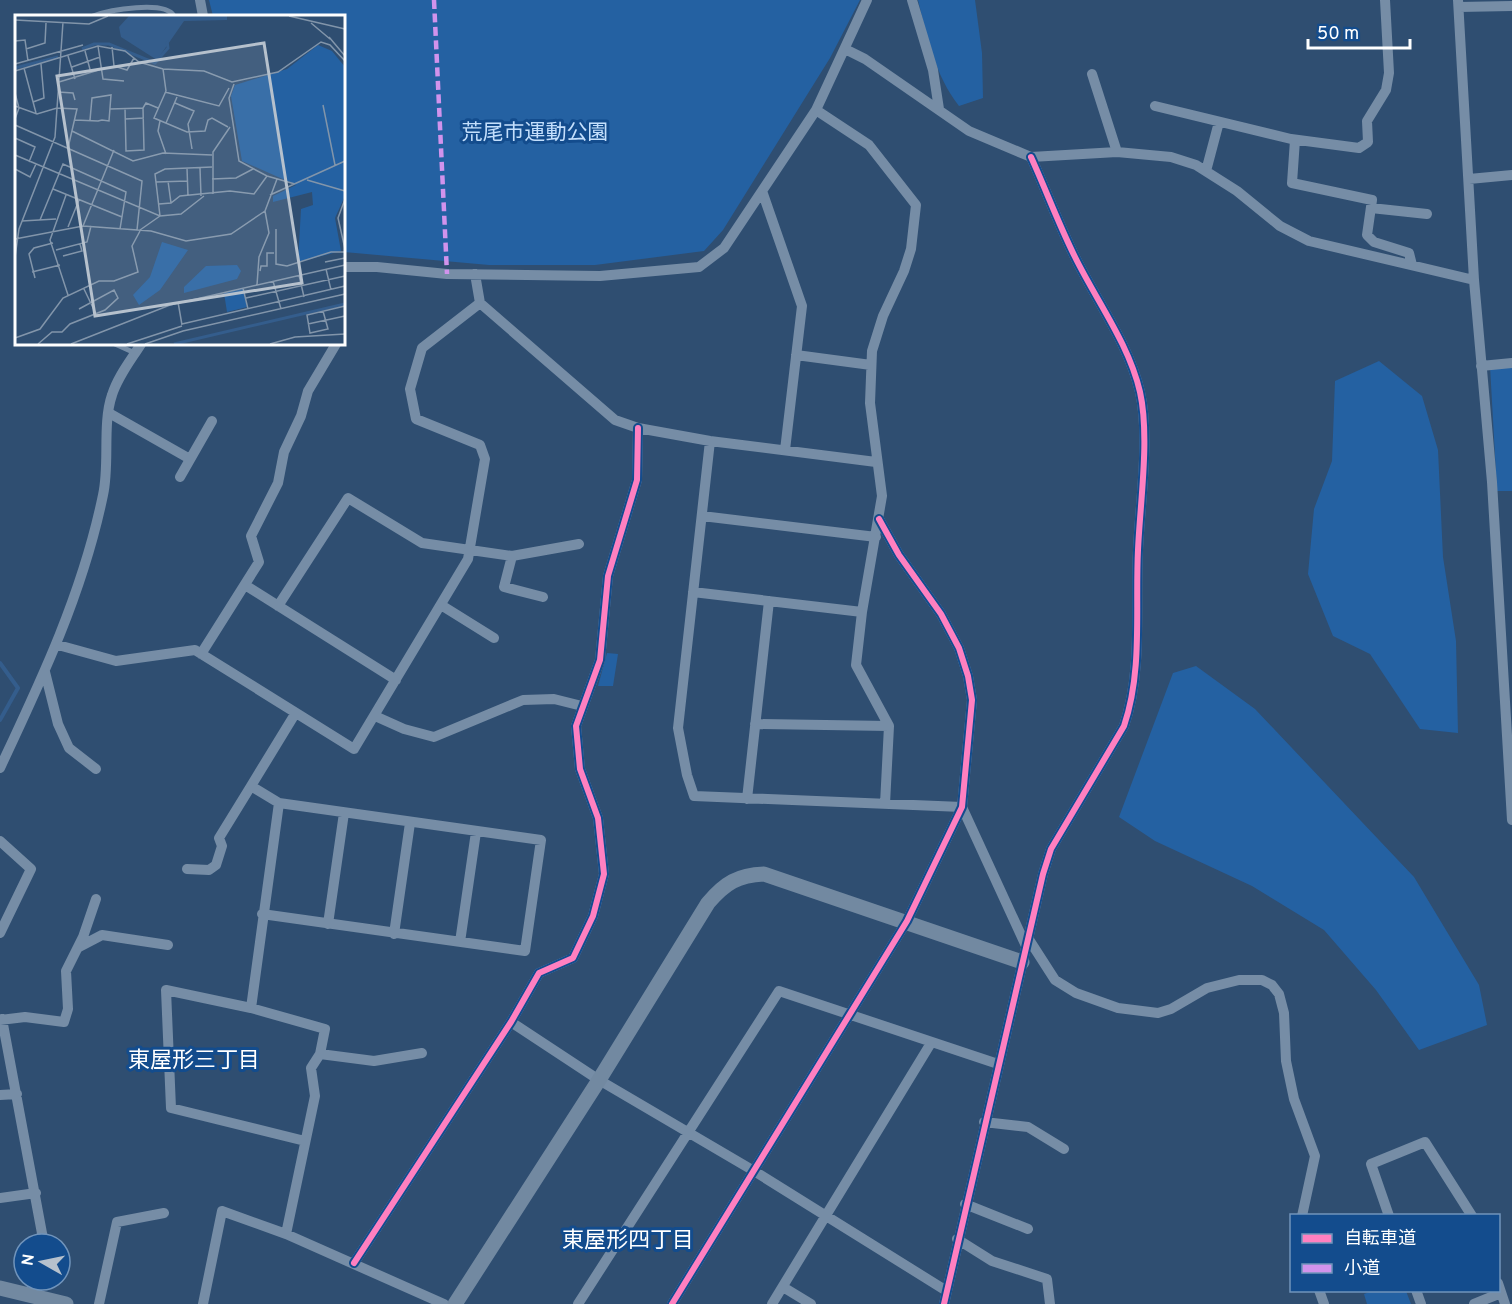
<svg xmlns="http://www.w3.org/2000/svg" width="1512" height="1304" viewBox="0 0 1512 1304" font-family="Overpass,'Noto Sans JP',sans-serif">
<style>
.green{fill:#2461a2}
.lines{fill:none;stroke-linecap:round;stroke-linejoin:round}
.stream{stroke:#345d8c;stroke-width:4}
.lane{stroke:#768da6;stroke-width:5}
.street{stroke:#768da6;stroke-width:10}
.secondary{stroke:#7289a1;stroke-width:15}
.quiet{stroke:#d193ec;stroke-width:4.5;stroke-dasharray:9 4.5;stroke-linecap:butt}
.cycleway-casing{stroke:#134c8d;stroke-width:10}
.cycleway{stroke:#ff80c0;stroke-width:6}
.labels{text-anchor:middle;stroke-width:6;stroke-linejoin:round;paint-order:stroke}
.park-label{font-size:21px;fill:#c4dffc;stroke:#134c8d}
.neighbourhood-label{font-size:22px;fill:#fff;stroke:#134c8d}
.inset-river{fill:none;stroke:#345d8c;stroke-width:3}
.inset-road{fill:none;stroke:#8295aa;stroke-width:1.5}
.view{fill:#b6c1cd;fill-opacity:0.15;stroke:#b6c1cd;stroke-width:3}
.inset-edge{fill:none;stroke:#fff;stroke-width:3}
</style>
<rect width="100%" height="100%" fill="#2f4e71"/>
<!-- green -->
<path class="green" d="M209 0H860L830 58 723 230 704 251 595 265H489L344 252V16H213Z
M918 0H975L982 53 983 98 959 106C935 75 927 37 918 0Z
M1379 361 1422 396 1438 450 1443 557 1456 641 1458 733 1420 729 1370 654 1333 636 1308 574 1314 509 1332 461 1335 381Z
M1490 366H1512V491H1497Z
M607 653 618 654 613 686H598Z
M1196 666 1255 709 1414 877 1479 985 1487 1025 1419 1050 1376 990 1324 930 1252 886 1155 841 1119 817 1173 673Z
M1372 1291H1406L1411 1304H1367L1364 1294Z"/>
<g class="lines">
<!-- stream -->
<path class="stream" d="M0 663 18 688 0 720"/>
<!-- lane -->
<path class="lane" d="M93 16C109 10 165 0 174 16
M115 344 135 353"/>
<!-- street -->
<path class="street" d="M200 0 203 16
M912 0 933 70 939 109
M1458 0 1474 280 1492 482 1512 820
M1459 7 1512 6
M845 49 865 59 969 131 1031 157 1117 152 1171 157 1196 165 1237 191 1280 226 1309 241 1474 280
M1092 74 1117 152
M1155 106 1291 139 1359 148 1368 142 1367 121 1386 90 1389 73 1385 0
M816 110 869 145 916 205 911 249 904 271 883 316 872 351 870 403 882 496 862 612 856 665 889 726 885 804
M1295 140 1292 183 1372 200 1367 235 1374 242 1409 253 1412 265
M1206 171 1219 122
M1469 179 1512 175
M762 191 802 306 785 450
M1371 208 1427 214
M344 267H377L447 274 600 276 699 267 724 248 816 110 867 0
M475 274 480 303 615 420 638 428 710 441 876 462
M796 355 871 365
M1481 366 1512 363
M109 413 190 459
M710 441 678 728 687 775 694 796 962 807
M180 477 212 421
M702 516 876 537
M512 556 504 587 543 597
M245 585 396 680
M693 592 862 612
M441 605 494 638
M278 606 348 498 422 543 512 556 579 544
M58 645 116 661 195 650 354 749 468 559 485 459 480 445 416 419 410 389 422 348 480 303
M201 654 259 562 251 536 278 483 284 452 301 416 308 391 336 344
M45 672 58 724 69 748 96 769
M375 716 404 729 434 737 523 700 554 699 582 706
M755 724 889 726
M0 768C42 679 83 592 103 495 110 464 102 424 112 395 118 376 131 360 141 344
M747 799 769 601
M962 807 1026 946
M0 841 31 869 0 933
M187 869 209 870 216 865 222 846 219 838 251 786
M262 914 525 951 541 840 279 803 251 786 295 714
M328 924 344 813
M394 934 410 823
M1028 938 1055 980 1076 993 1118 1008 1158 1013 1171 1009 1207 988 1239 980H1262L1272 985 1279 994 1284 1013 1286 1061 1294 1099 1315 1156 1302 1216
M460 942 476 832
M79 947 102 935 168 945
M251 1008 279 803
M2 1019 44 1244
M0 1020 25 1017 64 1022 68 1009 66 971 83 937 96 899
M511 1022 599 1080 754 1171 945 1290
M320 1054 374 1061 422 1053
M0 1095 17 1094
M984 1122 1028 1127 1064 1149
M0 1198 36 1193
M965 1204 1028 1229
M1389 1216 1371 1164 1425 1142 1472 1216
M286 1234 315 1096 311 1068 320 1054 325 1029 251 1008 166 990 171 1108 305 1141
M957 1239 992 1261 1047 1279 1050 1304
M354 1263 511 1022 539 973 573 958 593 916 604 874 598 818 580 769 576 726 600 660 608 576 637 480 638 428
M1498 1283 1505 1304
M783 1287 811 1304
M1319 1290 1324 1304
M1416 1290 1421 1304
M36 1297 39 1280
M99 1304 117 1222 164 1213
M203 1304 222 1211 286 1234 444 1304
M578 1304 779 991 998 1064
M672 1304 907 921 962 807 972 700 968 676 959 648 941 614 899 555 879 519
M772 1304 931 1043
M944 1304 1043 874 1051 849 1124 726C1143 670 1135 609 1138 550 1140 503 1150 437 1140 392 1129 344 1096 300 1075 257 1059 225 1046 190 1031 157
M1474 1304 1501 1293"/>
<!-- secondary -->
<path class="secondary" d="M0 1288 66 1304
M455 1304 599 1080 708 903C725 883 738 875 764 874L1022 962"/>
<!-- quiet -->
<path class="quiet" d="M434 0 447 274"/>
<!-- cycleway casing -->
<g class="cycleway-casing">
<path id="cycleway" d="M354 1263 511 1022 539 973 573 958 593 916 604 874 598 818 580 769 576 726 600 660 608 576 637 480 638 428
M672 1304 907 921 962 807 972 700 968 676 959 648 941 614 899 555 879 519
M944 1304 1043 874 1051 849 1124 726C1143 670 1135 609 1138 550 1140 503 1150 437 1140 392 1129 344 1096 300 1075 257 1059 225 1046 190 1031 157"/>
</g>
<!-- cycleway -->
<use href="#cycleway" class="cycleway"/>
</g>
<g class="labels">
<!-- park labels -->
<g class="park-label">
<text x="535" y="139">荒尾市運動公園</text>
</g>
<!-- neighbourhood labels -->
<g class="neighbourhood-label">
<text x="194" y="1067">東屋形三丁目</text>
<text x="628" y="1247">東屋形四丁目</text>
</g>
</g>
<!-- overview -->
<g transform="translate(15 15)">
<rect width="330" height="330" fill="#2f4e71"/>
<path d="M303 30 317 36 330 52V181L320 203 326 236 283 247 286 194 298 190 297 177 258 187V181L281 170 227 146 216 81 220 70 272 54ZM147 227 173 235 145 275 124 290 118 280 135 262ZM222 250 226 256 222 264 169 278V272L191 251ZM228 274 232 292 212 297 209 278Z" fill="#2461a2"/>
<path d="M114 1H212V5L169 6 142 45 106 22 104 12Z" fill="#345d8c"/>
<path class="inset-river" d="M67 34 79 29H94L140 48 153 33 152 26M0 53 43 42M159 329 330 289"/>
<path class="inset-road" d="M274 1 330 14M0 5 74 9 93 1M296 8 315 24M314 22 330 41M0 26 10 25 13 46M83 31 88 64 109 66M97 32 99 51 112 55 119 43M11 34 30 28 31 8M70 36 76 58M53 41 60 64M0 49 68 30M57 52 85 42M9 53 21 98M148 54 151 76 139 103 172 117 190 116 193 105 197 103 213 112M0 56 83 31 110 36 124 47 148 54 189 56 217 67 263 57 306 27 315 30 330 46M44 67 87 54M219 69 214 83 224 146 252 161 280 169M43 77 58 78 60 85M150 77 204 91 214 73M0 78 4 93 0 104M18 87 29 83 26 49M160 88 179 96 173 109 177 134M308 90 320 150M0 91 22 99 42 93 62 94 53 133M110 93 111 136 129 135 128 93M95 94 128 93 131 88 143 93M110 104 129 103M60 105 83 106 87 105 94 106 96 80 77 83 75 105M145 106 143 116 151 139M151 108 162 82M0 110 127 166 122 215M57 116 118 146 148 138 197 140M0 123 20 132 14 147M0 140 145 201 166 199 189 181M172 153 173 181M185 153 186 181M0 154 15 162 21 149M197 164 221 163 238 154M292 165 330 176M153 166 156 188M141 167 173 166M38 174 107 202M198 179V137L215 112M51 180 35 225 53 280M255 180 330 146M330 184 323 203 330 234M144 189 156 188 165 181 215 176 239 179 252 161M145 201 140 159 150 154 197 152M25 205 48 149 111 177 105 214M7 206 41 204M68 211 99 135M53 212 64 185M261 214V249L272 251 316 237H330M125 215 145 201M0 224 68 211 136 216 171 226 216 219 250 196M41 235 72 227 76 211M48 241 67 236 65 229M0 242 4 214 40 122 48 7M0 247V296M310 247 330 243M311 254 316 275M245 256 246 251H252V238H259M17 257 45 250M284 260 289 282M20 263 14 239 19 233 38 228M258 266 266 294M242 270 244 242 254 218 250 196 262 164M228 273 233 294M69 274 81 299M231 283 330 261M163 287 167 310M308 296 313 314 295 318 292 300 330 291M167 309 330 271M293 309 330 301M0 323 25 314 48 283 84 266H99L123 257 117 231 125 216M23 329 37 317H47L55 309 90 295 103 283 99 275 64 294M56 329 155 290 330 250M112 329 167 311M130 329 168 316 330 279M255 329 280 322 330 319"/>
<path class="view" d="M249 28 287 268 80 301 42 61Z"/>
<rect width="330" height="330" class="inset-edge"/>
</g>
<!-- legend -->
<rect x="1290" y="1214" width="210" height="78" fill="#134c8d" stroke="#7194bb" stroke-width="1.5"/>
<rect x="1302" y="1234" width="30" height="9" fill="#ff80c0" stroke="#7194bb" stroke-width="1.5"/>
<text x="1344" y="1244" font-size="18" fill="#ffffff">自転車道</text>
<rect x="1302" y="1264" width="30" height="9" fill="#d193ec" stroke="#7194bb" stroke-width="1.5"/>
<text x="1344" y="1274" font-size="18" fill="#ffffff">小道</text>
<!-- north arrow -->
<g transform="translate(42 1262) rotate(279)"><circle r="28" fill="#134c8d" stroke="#7194bb" stroke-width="1.5"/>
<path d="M0-4.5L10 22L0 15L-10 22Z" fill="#b6c1cd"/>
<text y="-9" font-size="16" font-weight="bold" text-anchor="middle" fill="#ffffff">N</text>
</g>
<!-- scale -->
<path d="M1308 39v9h102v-9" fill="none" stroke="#ffffff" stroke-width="3"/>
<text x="1317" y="39" font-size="18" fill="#ffffff" stroke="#134c8d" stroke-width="4.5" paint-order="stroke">50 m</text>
</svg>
